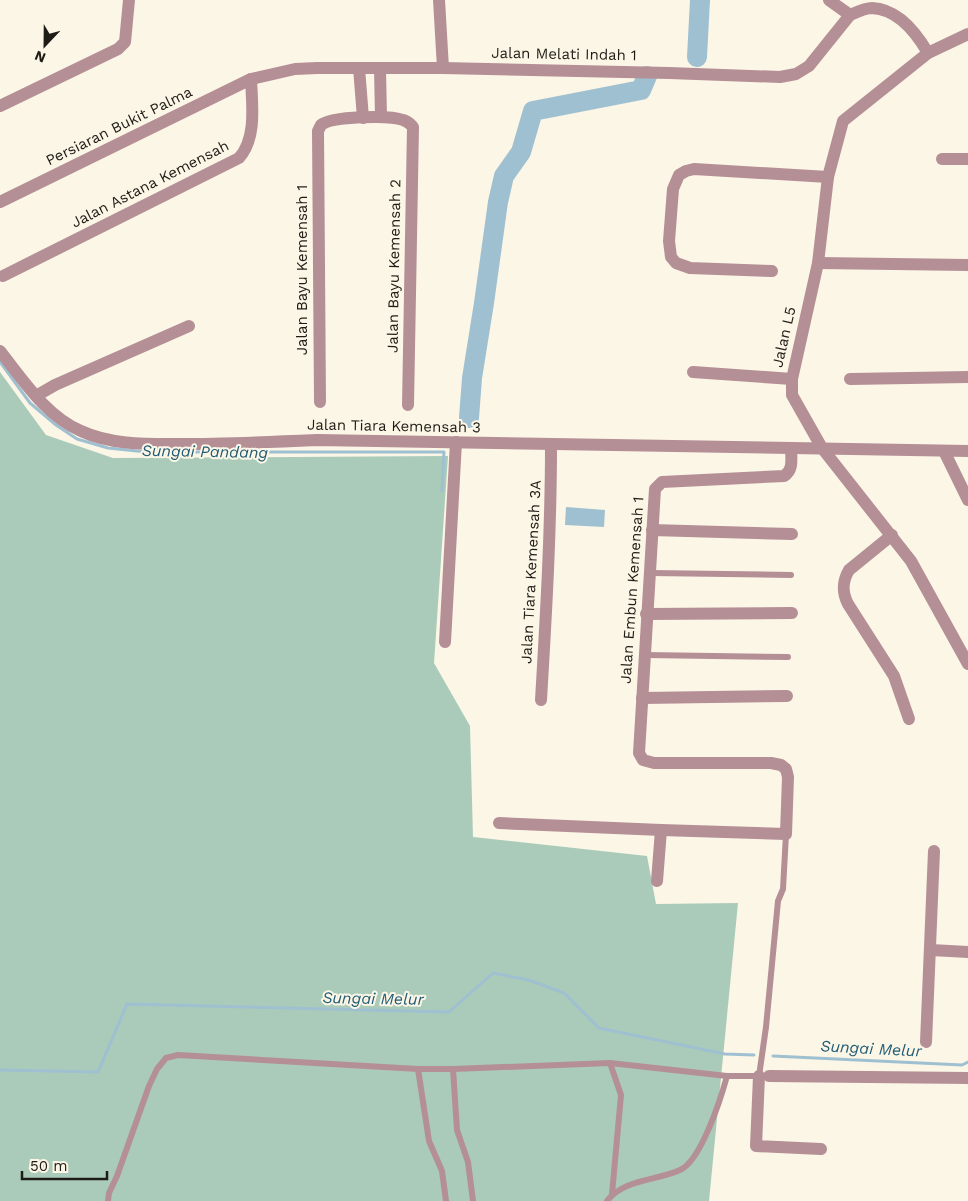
<svg xmlns="http://www.w3.org/2000/svg" width="968" height="1201" viewBox="0 0 968 1201" font-family="'Work Sans',sans-serif">
  <style>
    .forest { fill: #aacbb9 }
    .water { fill: #9fc0d1 }
    .lines { fill: none; stroke-linecap: round; stroke-linejoin: round }
    .stream { stroke: #9fc0d1; stroke-width: 3 }
    .river { stroke: #9fc0d1; stroke-width: 20 }
    .service { stroke: #b58f96; stroke-width: 6 }
    .minor { stroke: #b58f96; stroke-width: 12 }
    .labels { text-anchor: middle; stroke-width: 4; stroke-linejoin: round; paint-order: stroke }
    .street-label { font-size: 15px; fill: #1e1c16; stroke: #fcf6e6 }
    .water-label { font-size: 16px; font-style: italic; fill: #215c76; stroke: #fcf6e6 }
  </style>
  <rect width="100%" height="100%" fill="#fcf6e6"/>
  <polygon class="forest" points="0,372 46,435 113,458 448,456 434,663 470,726 473,837 647,856 656,904 738,903 709,1201 0,1201"/>
  <polygon class="water" points="566,507 605,510 604,527 565,525"/>
  <g class="lines">
    <g class="stream">
      <polyline points="0,362 30,403 56,425 77,439 108,448 146,452 444,452 442,491"/>
      <polyline points="773,1056 962,1065 968,1062"/>
      <polyline points="0,1070 98,1072 127,1004 449,1012 493,973 529,980 564,993 599,1028 725,1054 754,1055"/>
    </g>
    <g class="river">
      <polyline points="697,57 700,0"/>
      <polyline points="469,418 472,378 484,303 498,202 504,176 521,152 533,111 641,90 647,76"/>
    </g>
    <g class="service">
      <polyline points="650,573 791,575"/>
      <polyline points="645,655 788,657"/>
      <polyline points="610,1063 621,1095 612,1194"/>
      <polyline points="418,1069 429,1141 442,1171 446,1201"/>
      <polyline points="453,1069 457,1130 468,1162 473,1201"/>
      <polyline points="759,1076 766,1027 778,901 783,889 786,834"/>
      <polyline points="108,1201 109,1193 117,1176 149,1086 157,1069 166,1058 178,1055 418,1069 453,1069 610,1063 727,1076 761,1076"/>
      <path d="M607,1201C623,1179 656,1181 680,1170C701,1161 721,1098 727,1076"/>
    </g>
    <g class="minor">
      <polyline points="439,0 443,68"/>
      <polyline points="829,0 850,15"/>
      <path d="M850,15C857,12 865,8 872,8C898,9 917,34 928,53"/>
      <polyline points="968,34 928,53 843,121 828,177 818,263 792,379 792,395 822,448 911,561 968,664"/>
      <polyline points="359,68 363,118"/>
      <polyline points="380,69 381,117"/>
      <polyline points="0,106 118,49 125,42 129,0"/>
      <polyline points="942,159 968,159"/>
      <polyline points="0,202 251,79 295,69 317,68 443,68 669,73 780,77 796,74 809,66 850,15"/>
      <polyline points="818,263 968,265"/>
      <polyline points="772,271 690,268 676,263 671,257 669,241 673,189 679,175 686,171 694,169 828,177"/>
      <path d="M3,276L239,158C257,138 252,104 251,79"/>
      <path d="M0,351C23,380 46,416 81,431C111,445 147,444 179,444C225,444 271,442 317,440L968,451"/>
      <polyline points="693,372 792,379"/>
      <polyline points="850,379 968,377"/>
      <polyline points="36,396 55,385 189,326"/>
      <path d="M320,402L318,131L321,125C332,116 390,115 403,120C408,121 410,124 413,127L408,405"/>
      <polyline points="944,451 968,500"/>
      <polyline points="652,530 792,534"/>
      <path d="M892,535L849,570C842,582 842,592 848,604L894,676L909,719"/>
      <polyline points="646,614 792,613"/>
      <polyline points="445,642 456,442"/>
      <polyline points="642,698 787,696"/>
      <path d="M541,700C546,615 551,531 551,445"/>
      <path d="M499,823L661,830L786,834L788,777L786,769L781,765L771,763H654L643,760L639,753L655,489L662,482L784,476C794,470 791,458 791,448"/>
      <polyline points="657,881 661,830"/>
      <polyline points="931,950 968,952"/>
      <polyline points="926,1042 934,851"/>
      <polyline points="759,1076 756,1146 821,1149"/>
      <polyline points="769,1076 968,1078"/>
    </g>
  </g>
  <g class="labels">
    <g class="street-label">
      <text transform="translate(564 54) rotate(1)" y="5">Jalan Melati Indah 1</text>
      <text transform="translate(119 126) rotate(-26)" y="5">Persiaran Bukit Palma</text>
      <text transform="translate(150 184) rotate(-27)" y="5">Jalan Astana Kemensah</text>
      <text transform="translate(394 266) rotate(-89)" y="5">Jalan Bayu Kemensah 2</text>
      <text transform="translate(302 270) rotate(-90)" y="5">Jalan Bayu Kemensah 1</text>
      <text transform="translate(784 337) rotate(-77)" y="5">Jalan L5</text>
      <text transform="translate(394 426) rotate(1)" y="5">Jalan Tiara Kemensah 3</text>
      <text transform="translate(531 572) rotate(-87)" y="5">Jalan Tiara Kemensah 3A</text>
      <text transform="translate(632 590) rotate(-86)" y="5">Jalan Embun Kemensah 1</text>
    </g>
    <g class="water-label">
      <text transform="translate(205 451) rotate(1)" y="6">Sungai Pandang</text>
      <text transform="translate(373 998) rotate(1)" y="6">Sungai Melur</text>
      <text transform="translate(871 1048) rotate(3)" y="6">Sungai Melur</text>
    </g>
  </g>
  <g transform="translate(45 45) rotate(202)" stroke="#fcf6e6" stroke-width="4" paint-order="stroke">
  <path d="M0-4L9 19L0 12L-9 19Z" fill="#1e1c16"/>
  <text y="-8" font-size="14" font-weight="bold" text-anchor="middle" fill="#1e1c16">N</text>
  </g>
  <path d="M22 1171v8h85v-8" fill="none" stroke="#1e1c16" stroke-width="2.5"/>
  <text x="30" y="1171" font-size="15" fill="#1e1c16" stroke="#fcf6e6" stroke-width="4" paint-order="stroke">50 m</text>
</svg>
